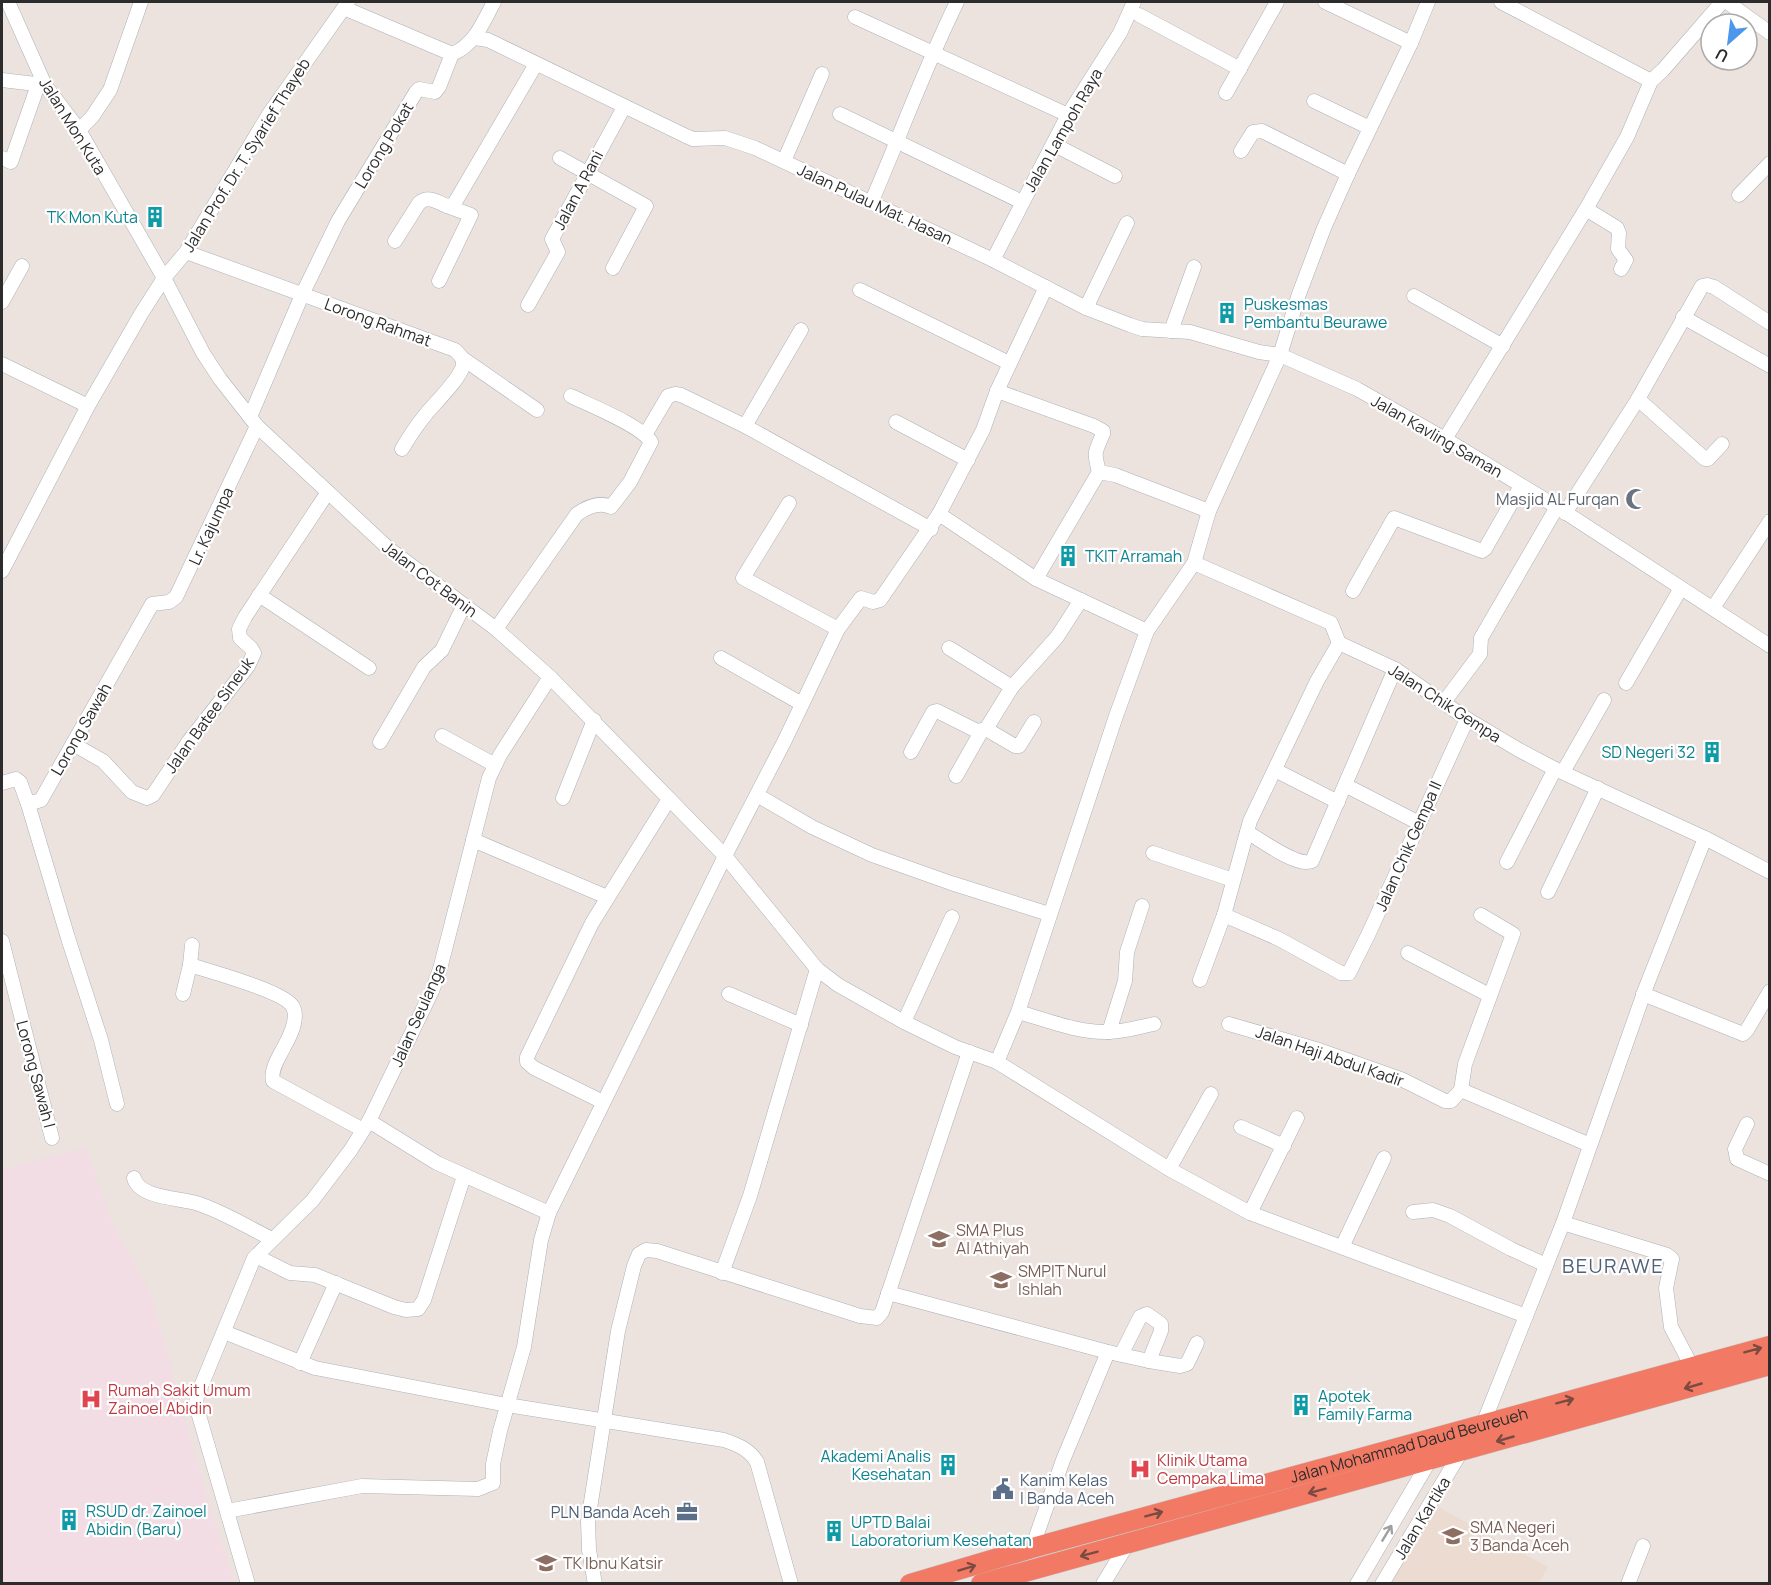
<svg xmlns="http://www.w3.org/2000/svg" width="1771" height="1585" viewBox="0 0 1771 1585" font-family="Manrope,sans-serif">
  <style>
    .education { fill: #ecdbd0 }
    .medical { fill: #f2dde4 }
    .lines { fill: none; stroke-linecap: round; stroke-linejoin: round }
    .minor-casing { stroke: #acb1b7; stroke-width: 15 }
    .highway-casing { stroke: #c4c4c4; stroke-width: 21 }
    .minor { stroke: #fff; stroke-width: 14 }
    .highway { stroke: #f27a64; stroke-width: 20 }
    .oneway { stroke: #7b4b42 }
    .oneway2 { stroke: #a0a0a0 }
    .labels { text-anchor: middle; stroke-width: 4.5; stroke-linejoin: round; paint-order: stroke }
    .street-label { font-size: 16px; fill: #2c2c2c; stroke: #fff }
    .culture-label { font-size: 16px; fill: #0d838f; stroke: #fff; text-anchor: start }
    .worship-label { font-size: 16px; fill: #5b616d; stroke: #fff; text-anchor: end }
    .education-label { font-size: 16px; fill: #785e54; stroke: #fff; text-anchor: start }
    .health-label { font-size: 16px; fill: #be3a42; stroke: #fff; text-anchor: start }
    .service-label { font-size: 16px; fill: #4e5e75; stroke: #fff; text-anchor: start }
    .quarter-label { font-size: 20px; letter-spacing: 1.5px; fill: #4f6279; stroke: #fff }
  </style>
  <rect width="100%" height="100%" fill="#ece3df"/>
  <polygon class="education" points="1433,1504 1548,1567 1539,1583 1388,1584"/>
  <polygon class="medical" points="86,1147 112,1222 151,1294 209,1504 235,1583 2,1583 2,1169"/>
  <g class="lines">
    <defs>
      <g id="minor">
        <polyline points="8,2 45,85 79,130 164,278 203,353 220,379 257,426 388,548 496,629 550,677 725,856 817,969 838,985 904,1022 955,1047 997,1062 1169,1169 1250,1213 1526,1316"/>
        <polyline points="1325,2 1411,43"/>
        <polyline points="1501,2 1651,81"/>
        <polyline points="1727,2 1770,33"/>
        <path d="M344,8L452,54C475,45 483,22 494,2"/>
        <polyline points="1139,15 1240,69"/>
        <polyline points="855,17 1068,115"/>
        <polyline points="475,38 488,40 686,136 693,139 725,138 755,148 993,260 1086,308 1130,325 1142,329 1190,332 1259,352 1280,355 1357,389 1445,439 1557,507 1770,646"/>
        <polyline points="2,80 44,85"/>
        <polyline points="1226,93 1277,2"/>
        <polyline points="1314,101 1370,128"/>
        <polyline points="840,114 1022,202"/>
        <polyline points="79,130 92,117 110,90 141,2"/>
        <polyline points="1053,144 1115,176"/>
        <polyline points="1241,151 1253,132 1262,131 1348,174"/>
        <polyline points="2,158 11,162 38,85"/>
        <polyline points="560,158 646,206 613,268"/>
        <polyline points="784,161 822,74"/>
        <polyline points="1739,195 1770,163"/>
        <path d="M871,203C900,136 925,67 957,2"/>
        <polyline points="1586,209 1617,228 1619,233 1618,249 1626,260 1621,269"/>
        <path d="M395,241L419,203C429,195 437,202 447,206L454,204L536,64"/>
        <path d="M186,252L455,350C460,355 464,359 463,366C459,380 435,403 426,414C417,425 409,437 402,449"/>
        <polyline points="993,260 1068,115 1120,33 1134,2"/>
        <polyline points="439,281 471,215 447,206"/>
        <polyline points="860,290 1009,363"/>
        <polyline points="1414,296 1503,346"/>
        <polyline points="2,302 22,266"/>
        <polyline points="528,305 558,252 552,239 624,107"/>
        <polyline points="1086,308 1127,223"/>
        <polyline points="1683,317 1770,366"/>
        <polyline points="801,330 745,426 931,529"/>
        <polyline points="1171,331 1194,267"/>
        <polyline points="462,358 537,410"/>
        <polyline points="2,364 88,406"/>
        <path d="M997,391L1094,426L1103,431V434C1094,454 1094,452 1099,472"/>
        <polyline points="1638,399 1705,459 1708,459 1722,444"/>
        <polyline points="250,417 302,295 338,221 416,92 419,89 435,92 439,87 452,54"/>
        <polyline points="896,422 968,460"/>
        <polyline points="645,435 668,396 675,394 681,395 745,426"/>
        <polyline points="1445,439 1586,209 1627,137 1651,81 1663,70 1722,2"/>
        <polyline points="789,503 743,578 838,629"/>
        <polyline points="1565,513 1638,399 1702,286 1707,285 1714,287 1770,323"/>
        <polyline points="939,514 1036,579 1147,631"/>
        <polyline points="1194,563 1331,623 1339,643 1395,669 1467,719 1519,750 1555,769 1705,838 1770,872"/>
        <polyline points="2,571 88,406 141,314 164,278 186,252 269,114 348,2"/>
        <polyline points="1036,579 1099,472 1115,475 1209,511"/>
        <polyline points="1353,591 1394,518 1482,551 1485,549 1521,486"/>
        <polyline points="259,595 369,668"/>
        <polyline points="1713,608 1770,521"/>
        <path d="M496,629L577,514C587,507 599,501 611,507L630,482L651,442C642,426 589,405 571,396"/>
        <polyline points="949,648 1012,687"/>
        <polyline points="721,658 802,704"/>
        <polyline points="1626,683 1681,588"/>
        <polyline points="1444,702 1480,654 1481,638 1557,507"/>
        <polyline points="986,729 1015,746 1019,746 1034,722"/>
        <polyline points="442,736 495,765"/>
        <polyline points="380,742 424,667 442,650 464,605"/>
        <polyline points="73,744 103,761 132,792 147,798 153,795 189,741 248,666 254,653 251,648 240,638 239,629 245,617 328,492"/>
        <polyline points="911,752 933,712 937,711 977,731 986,729 1012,687 1057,637 1081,600"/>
        <polyline points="1275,770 1338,802"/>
        <polyline points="1563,772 1604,700"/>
        <polyline points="956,776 981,732"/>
        <polyline points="2,783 16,779 20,782 28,804 41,800 152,604 169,602 176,597 257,426"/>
        <polyline points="1345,785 1419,823"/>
        <polyline points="757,795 812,827 872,855 951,883 1049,914"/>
        <polyline points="563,798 594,720"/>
        <polyline points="28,804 68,938 101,1040 117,1104"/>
        <path d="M1247,832C1261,840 1298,868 1312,861L1395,669"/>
        <polyline points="473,840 607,897"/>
        <polyline points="1153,853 1233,880"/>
        <polyline points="1507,862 1555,769"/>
        <polyline points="1548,892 1598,788"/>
        <polyline points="1224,915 1279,939 1341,973 1349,973 1368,935 1467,719"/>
        <polyline points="2,941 52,1138"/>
        <polyline points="1408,953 1489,995"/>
        <path d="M190,965C209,971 286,992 293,1007C299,1019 290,1036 284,1047C279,1057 270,1070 273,1081L363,1130"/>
        <polyline points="1200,980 1224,915 1250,821 1317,681 1339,643"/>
        <polyline points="183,994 190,965 192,945"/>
        <polyline points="729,994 801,1025"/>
        <polyline points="1643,994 1743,1034 1747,1030 1770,991"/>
        <path d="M1018,1012C1047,1020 1078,1033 1108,1032C1124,1032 1139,1027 1154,1024"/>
        <polyline points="904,1022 952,917"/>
        <polyline points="1229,1024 1319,1050 1401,1079 1445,1101 1451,1101 1461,1090 1590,1145"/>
        <polyline points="1109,1032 1125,981 1127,952 1142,906"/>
        <polyline points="997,1062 1018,1012 1116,716 1147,631 1194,563 1209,511 1280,355 1299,294 1324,228 1348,174 1411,43 1428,2"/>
        <polyline points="1461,1090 1465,1064 1513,934 1481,915"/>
        <polyline points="603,1102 534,1068 527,1062 527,1057 592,923 669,799"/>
        <polyline points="369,1121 437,1163 549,1213"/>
        <polyline points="1747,1124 1735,1149 1737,1159 1770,1174"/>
        <polyline points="1241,1127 1284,1146"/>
        <polyline points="1169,1169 1211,1094"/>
        <path d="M134,1178C139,1198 179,1198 196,1203C222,1211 247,1227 272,1239"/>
        <polyline points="1413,1212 1433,1210 1450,1216 1511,1249 1546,1265"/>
        <polyline points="1250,1213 1297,1118"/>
        <polyline points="1563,1223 1667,1255 1672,1259 1666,1288 1671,1327 1692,1367"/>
        <polyline points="1342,1247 1384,1158"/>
        <polyline points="256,1256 290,1273 315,1275 394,1307 406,1310 418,1309 424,1300 464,1176"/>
        <polyline points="722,1273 750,1196 817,969"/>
        <polyline points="888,1293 1108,1352 1149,1361 1161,1331 1161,1324 1147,1314 1140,1317 1121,1355"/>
        <path d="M224,1332L315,1368L507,1405L724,1440C738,1445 749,1449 757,1462L791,1584"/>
        <polyline points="1149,1361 1180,1366 1187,1364 1197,1343"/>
        <polyline points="300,1363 336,1283"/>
        <polyline points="1483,1424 1563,1223 1646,987 1705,838"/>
        <polyline points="227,1511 362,1486 478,1489 493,1483 493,1464 500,1431 524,1347 541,1240 549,1213 725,856 785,740 838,629 861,598 873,602 880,600 939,514 983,430 997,391 1046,287"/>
        <polyline points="1032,1548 1063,1460 1108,1352"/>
        <polyline points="248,1584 196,1405 197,1396 254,1258 312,1201 350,1151 369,1121 432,991 440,969 489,778 500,755 550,677"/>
        <polyline points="595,1584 589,1550 588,1521 618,1331 634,1266 639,1254 646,1250 657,1251 860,1316 877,1318 882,1312 969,1052"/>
        <polyline points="1103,1584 1128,1543"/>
        <polyline points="1357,1584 1430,1460"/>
        <polyline points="1382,1584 1461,1452"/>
        <polyline points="1628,1584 1643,1546"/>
      </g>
      <g id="highway">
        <path id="s1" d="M910,1584L1032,1548L1770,1346"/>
        <polyline points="981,1584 1770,1365"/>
      </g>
    </defs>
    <use href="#minor" class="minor-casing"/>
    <use href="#highway" class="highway-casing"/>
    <use href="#minor" class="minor"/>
    <use href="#highway" class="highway"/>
  </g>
  <defs><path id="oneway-shaft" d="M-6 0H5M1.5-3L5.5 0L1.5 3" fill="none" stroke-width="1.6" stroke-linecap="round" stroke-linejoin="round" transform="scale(1.5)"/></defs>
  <g class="oneway">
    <use href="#oneway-shaft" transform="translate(1753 1350) rotate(-15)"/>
    <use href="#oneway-shaft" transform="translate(1693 1386) rotate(164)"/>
    <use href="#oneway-shaft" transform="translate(1565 1401) rotate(-15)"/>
    <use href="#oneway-shaft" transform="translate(1505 1439) rotate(164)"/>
    <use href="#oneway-shaft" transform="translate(1317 1491) rotate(165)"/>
    <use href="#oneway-shaft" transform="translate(1154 1514) rotate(-15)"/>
    <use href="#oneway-shaft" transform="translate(1089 1554) rotate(165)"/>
    <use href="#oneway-shaft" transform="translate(967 1568) rotate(-17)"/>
  </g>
  <use class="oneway2" href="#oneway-shaft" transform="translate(1387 1533) rotate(-59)"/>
  <defs>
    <symbol id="building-bare" viewBox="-9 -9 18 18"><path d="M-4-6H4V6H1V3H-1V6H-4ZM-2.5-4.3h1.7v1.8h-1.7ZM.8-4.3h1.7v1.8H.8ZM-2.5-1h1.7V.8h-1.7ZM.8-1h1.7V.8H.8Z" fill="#0f9aa8" stroke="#fff" stroke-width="2.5" paint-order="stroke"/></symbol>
    <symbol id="mosque-bare" viewBox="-9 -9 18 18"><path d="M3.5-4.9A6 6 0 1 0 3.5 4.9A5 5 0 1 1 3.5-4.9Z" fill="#6b7280" stroke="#fff" stroke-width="2.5" paint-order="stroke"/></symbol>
    <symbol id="school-bare" viewBox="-9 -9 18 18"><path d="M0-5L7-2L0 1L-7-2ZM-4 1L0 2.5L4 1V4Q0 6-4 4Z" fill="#8d6e63" stroke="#fff" stroke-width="2.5" paint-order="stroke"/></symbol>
    <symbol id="hospital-bare" viewBox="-9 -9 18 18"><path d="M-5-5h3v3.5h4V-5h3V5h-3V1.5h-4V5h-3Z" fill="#e0444e" stroke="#fff" stroke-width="2.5" paint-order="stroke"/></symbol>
    <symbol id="civic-bare" viewBox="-9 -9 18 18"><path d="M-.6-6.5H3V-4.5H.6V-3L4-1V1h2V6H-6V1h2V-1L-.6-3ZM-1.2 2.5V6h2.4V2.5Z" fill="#5c6f8a" stroke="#fff" stroke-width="2.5" paint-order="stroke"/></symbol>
    <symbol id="office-bare" viewBox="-9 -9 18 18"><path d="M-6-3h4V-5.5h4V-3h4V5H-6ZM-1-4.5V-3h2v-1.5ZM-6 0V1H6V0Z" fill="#5c6f8a" stroke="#fff" stroke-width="2.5" paint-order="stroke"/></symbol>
  </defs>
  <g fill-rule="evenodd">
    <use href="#building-bare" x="140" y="202" width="30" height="30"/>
    <use href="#building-bare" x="1212" y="298" width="30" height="30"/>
    <use href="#mosque-bare" x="1621" y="484" width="30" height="30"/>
    <use href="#building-bare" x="1053" y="541" width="30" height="30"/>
    <use href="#building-bare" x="1697" y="737" width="30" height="30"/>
    <use href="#school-bare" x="924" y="1224" width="30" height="30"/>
    <use href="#school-bare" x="986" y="1265" width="30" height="30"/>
    <use href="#hospital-bare" x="76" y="1384" width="30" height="30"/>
    <use href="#building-bare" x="1286" y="1390" width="30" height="30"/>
    <use href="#building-bare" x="933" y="1450" width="30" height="30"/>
    <use href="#hospital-bare" x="1125" y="1454" width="30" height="30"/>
    <use href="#civic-bare" x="988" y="1474" width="30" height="30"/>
    <use href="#office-bare" x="672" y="1497" width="30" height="30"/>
    <use href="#building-bare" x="54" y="1505" width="30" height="30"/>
    <use href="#building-bare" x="819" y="1516" width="30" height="30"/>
    <use href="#school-bare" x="1438" y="1521" width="30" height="30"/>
    <use href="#school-bare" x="531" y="1548" width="30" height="30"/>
  </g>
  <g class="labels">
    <g class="street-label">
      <text transform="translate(73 126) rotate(58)" y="6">Jalan Mon Kuta</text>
      <text transform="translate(1063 130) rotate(-60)" y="6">Jalan Lampoh Raya</text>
      <text transform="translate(384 145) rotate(-59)" y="6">Lorong Pokat</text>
      <text transform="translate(246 155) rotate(-58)" y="6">Jalan Prof. Dr. T. Syarief Thayeb</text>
      <text transform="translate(578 190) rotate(-62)" y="6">Jalan A Rani</text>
      <text transform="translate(875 204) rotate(25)" y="6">Jalan Pulau Mat. Hasan</text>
      <text transform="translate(378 322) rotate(20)" y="6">Lorong Rahmat</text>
      <text transform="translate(1437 436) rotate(30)" y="6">Jalan Kavling Saman</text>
      <text transform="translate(211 526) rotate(-65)" y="6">Lr. Kajumpa</text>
      <text transform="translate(430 579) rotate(37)" y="6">Jalan Cot Banin</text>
      <text transform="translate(1445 703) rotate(33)" y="6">Jalan Chik Gempa</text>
      <text transform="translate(209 715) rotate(-54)" y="6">Jalan Batee Sineuk</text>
      <text transform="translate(81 729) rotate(-60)" y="6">Lorong Sawah</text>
      <text transform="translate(1408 846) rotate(-66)" y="6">Jalan Chik Gempa II</text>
      <text transform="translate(418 1015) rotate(-66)" y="6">Jalan Seulanga</text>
      <text transform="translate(1330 1056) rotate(19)" y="6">Jalan Haji Abdul Kadir</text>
      <text transform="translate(36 1074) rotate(75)" y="6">Lorong Sawah I</text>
      <text dy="6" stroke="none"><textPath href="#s1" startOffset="518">Jalan Mohammad Daud Beureueh</textPath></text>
      <text transform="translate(1422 1518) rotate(-59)" y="6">Jalan Kartika</text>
    </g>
    <g class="culture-label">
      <text x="138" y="223" text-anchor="end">TK Mon Kuta</text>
      <text x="1244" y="310">Puskesmas<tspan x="1244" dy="18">Pembantu Beurawe</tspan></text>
      <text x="1085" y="562">TKIT Arramah</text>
      <text x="1695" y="758" text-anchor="end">SD Negeri 32</text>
      <text x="1318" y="1402">Apotek<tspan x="1318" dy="18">Family Farma</tspan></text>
      <text x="931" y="1462" text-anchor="end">Akademi Analis<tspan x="931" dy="18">Kesehatan</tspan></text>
      <text x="86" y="1517">RSUD dr. Zainoel<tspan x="86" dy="18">Abidin (Baru)</tspan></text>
      <text x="851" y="1528">UPTD Balai<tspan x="851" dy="18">Laboratorium Kesehatan</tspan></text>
    </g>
    <g class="worship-label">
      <text x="1619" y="505">Masjid AL Furqan</text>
    </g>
    <g class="education-label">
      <text x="956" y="1236">SMA Plus<tspan x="956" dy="18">Al Athiyah</tspan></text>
      <text x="1018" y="1277">SMPIT Nurul<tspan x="1018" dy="18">Ishlah</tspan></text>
      <text x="1470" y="1533">SMA Negeri<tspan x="1470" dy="18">3 Banda Aceh</tspan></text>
      <text x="563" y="1569">TK Ibnu Katsir</text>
    </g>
    <g class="health-label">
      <text x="108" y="1396">Rumah Sakit Umum<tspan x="108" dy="18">Zainoel Abidin</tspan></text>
      <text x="1157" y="1466">Klinik Utama<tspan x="1157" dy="18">Cempaka Lima</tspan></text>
    </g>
    <g class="service-label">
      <text x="1020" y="1486">Kanim Kelas<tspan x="1020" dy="18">I Banda Aceh</tspan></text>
      <text x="670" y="1518" text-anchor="end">PLN Banda Aceh</text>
    </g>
    <g class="quarter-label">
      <text x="1613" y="1273">BEURAWE</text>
    </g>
  </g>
  <rect width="1771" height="1585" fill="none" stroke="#2c2c2c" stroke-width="6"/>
  <g transform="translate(1729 42) rotate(208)"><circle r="28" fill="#ffffff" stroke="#ababab" stroke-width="1.5"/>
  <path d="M0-4.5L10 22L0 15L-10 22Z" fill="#4c97ec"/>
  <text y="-9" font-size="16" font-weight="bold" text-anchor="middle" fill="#2c2c2c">U</text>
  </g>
</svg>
